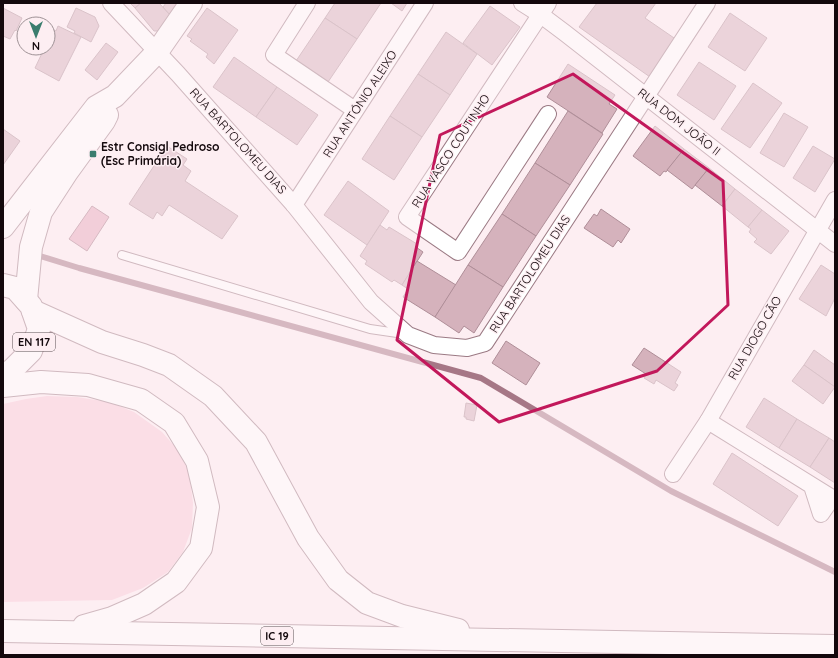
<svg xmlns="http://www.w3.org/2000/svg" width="838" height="658" viewBox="0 0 838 658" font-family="Quicksand,sans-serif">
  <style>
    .green { fill: #f9c9d8 }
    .water { fill: #e5a6bb; stroke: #a67786 }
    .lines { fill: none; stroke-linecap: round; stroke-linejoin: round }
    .stream { stroke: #a67786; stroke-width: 6 }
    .building { fill: #d5b2bc; stroke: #af8e98 }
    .service-casing { stroke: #9b7a84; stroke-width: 10 }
    .minor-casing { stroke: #9b7a84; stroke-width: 18 }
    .secondary-casing { stroke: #9b7a84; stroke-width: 24 }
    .primary-casing { stroke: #9b7a84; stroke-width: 24 }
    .trunk-casing { stroke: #9b7a84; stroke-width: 24 }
    .service { stroke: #fff; stroke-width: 8 }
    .minor { stroke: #fff; stroke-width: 16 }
    .secondary { stroke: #fff; stroke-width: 22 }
    .primary { stroke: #fff; stroke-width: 22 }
    .trunk { stroke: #fff; stroke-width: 22 }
    .marked { fill: none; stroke: #c2185b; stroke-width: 3; stroke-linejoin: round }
    .poi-dot { fill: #3a7d6e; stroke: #fdeef2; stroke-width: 1.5 }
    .labels { text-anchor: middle; stroke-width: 3; stroke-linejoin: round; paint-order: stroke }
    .shield { fill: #fdeef2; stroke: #594d51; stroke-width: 1 }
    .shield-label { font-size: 11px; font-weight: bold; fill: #13080c }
    .street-label { font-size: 12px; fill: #13080c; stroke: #fdeef2 }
    .poi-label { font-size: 12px; font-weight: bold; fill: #13080c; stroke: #fdeef2; text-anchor: start }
  </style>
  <rect width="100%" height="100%" fill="#fdeef2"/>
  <polygon class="green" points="47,396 77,397 109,402 134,412 162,432 177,449 189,472 193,503 192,528 183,552 168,572 143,588 112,600 3,602 3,404 26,399"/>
  <polygon class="water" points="92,206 109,217 87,251 69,239"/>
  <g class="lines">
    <polyline class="stream" points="40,256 79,268 481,378 671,491 835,572"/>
  </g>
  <g class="building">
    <polygon points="130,3 141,3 135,8"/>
    <polygon points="141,3 159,3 171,16 159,31 154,31 135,8"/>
    <polygon points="166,3 181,3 171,16 163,7"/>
    <polygon points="335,3 381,3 357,39 325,18"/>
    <polygon points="391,3 407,3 402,11"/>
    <polygon points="597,3 656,3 645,18 677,40 650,77 579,27"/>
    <polygon points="490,6 520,27 492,65 463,43"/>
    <polygon points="3,8 22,18 16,31 15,30 10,39 3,36"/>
    <polygon points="76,8 95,17 99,26 91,42 74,33 75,31 67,27"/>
    <polygon points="207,8 238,30 214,64 206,57 208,54 190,41 192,39 187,36"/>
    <polygon points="730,13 767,38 745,71 708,47"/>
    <polygon points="325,18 357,39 328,82 296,61"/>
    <polygon points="58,26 81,37 59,81 35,68 43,51 41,50 42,48 48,48 48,36 52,29 56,31"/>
    <polygon points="446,32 477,54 450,95 418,74"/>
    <polygon points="106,43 118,52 97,80 85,70"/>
    <polygon points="234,57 277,87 256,117 213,87"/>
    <polygon points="699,62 736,86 714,120 677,95"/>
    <polygon points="568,64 615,95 609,104 617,109 602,133 547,97"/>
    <polygon points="418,74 450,95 422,137 390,116"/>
    <polygon points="753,83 782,103 750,148 721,129"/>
    <polygon points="277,87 318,115 297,145 256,117"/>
    <polygon points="568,111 603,134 570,185 535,163"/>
    <polygon points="784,113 808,127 784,167 760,153"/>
    <polygon points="390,116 422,137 394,180 362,159"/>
    <polygon points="655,126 684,149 666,172 664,171 660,176 633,156"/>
    <polygon points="3,129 20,141 3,165"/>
    <polygon points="167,146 187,159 183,165 191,171 185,181 238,216 222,239 169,205 162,216 157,212 153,219 129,204"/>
    <polygon points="813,146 835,159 815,192 793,178"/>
    <polygon points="684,149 709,168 692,189 667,170"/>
    <polygon points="535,163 570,185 536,236 502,214"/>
    <polygon points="709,168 735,189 722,206 695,185"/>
    <polygon points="348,181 389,211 367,245 324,215"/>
    <polygon points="735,189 762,210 748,227 722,206"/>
    <polygon points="601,209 630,229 621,243 618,240 613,247 584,228 594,214 597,216"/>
    <polygon points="762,210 789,231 771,254 754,242 757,239 749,232 751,229 748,227"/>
    <polygon points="502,214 536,236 503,287 468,265"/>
    <polygon points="380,225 387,230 389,227 417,244 416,247 423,252 402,285 394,280 392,282 365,264 367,261 360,256"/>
    <polygon points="417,261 456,285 435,317 403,297 408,289 402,285"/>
    <polygon points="468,265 503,287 474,333 464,326 459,333 435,317"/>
    <polygon points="821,265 835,274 835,298 826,316 799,299"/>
    <polygon points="506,341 540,363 526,385 492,363"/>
    <polygon points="644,348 681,372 675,383 678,385 674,391 656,380 654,384 644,378 646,374 632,365"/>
    <polygon points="814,350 835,365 835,387 804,365"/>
    <polygon points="804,365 835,387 823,404 792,381"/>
    <polygon points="764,398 797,419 779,448 746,427"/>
    <polygon points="466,403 477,405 474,421 466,419 466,417 464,417"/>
    <polygon points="797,419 829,438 810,467 779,448"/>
    <polygon points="829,438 835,442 835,483 810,467"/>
    <polygon points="732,453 798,496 778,526 713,484"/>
  </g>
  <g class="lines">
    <defs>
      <polyline id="service" points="122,255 370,329 404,334"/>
      <g id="minor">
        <polyline points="111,3 178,74 294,205 371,302 408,335 434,345 467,348 485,343 707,3"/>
        <polyline points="307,3 274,55 355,110"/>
        <polyline points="522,3 541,15 565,33 835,244"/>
        <polyline points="548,3 407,217 458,252 548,114"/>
        <polyline points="294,205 425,3"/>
        <polyline points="708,421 832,498 821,514 812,486"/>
        <polyline points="673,474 708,421 835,200"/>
      </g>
      <g id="secondary">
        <polyline points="3,227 96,107 115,96 157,52 191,3"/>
        <polyline points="26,300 31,247 41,212 67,172 104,121 107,115"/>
      </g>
      <polyline id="primary" points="3,285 15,288 31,306 39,329 31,351 12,370 3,375"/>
      <g id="trunk">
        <polyline points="33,311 102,342 143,355 169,365 213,396 256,442 308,538 338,580 367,603 402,616 458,630"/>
        <polyline points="3,386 41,382 88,385 141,400 174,423 197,461 208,507 201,548 176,582 144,604 112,618 84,626"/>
        <polyline points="3,631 835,646"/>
      </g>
    </defs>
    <use href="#service" class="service-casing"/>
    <use href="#minor" class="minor-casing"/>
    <use href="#secondary" class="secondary-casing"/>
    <use href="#primary" class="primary-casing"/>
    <use href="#trunk" class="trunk-casing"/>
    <use href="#service" class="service"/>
    <use href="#minor" class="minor"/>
    <use href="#secondary" class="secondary"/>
    <use href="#primary" class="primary"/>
    <use href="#trunk" class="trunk"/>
  </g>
  <path d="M0 0H838V658H0ZM573,74L723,181L728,305L657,371L499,422L397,340L440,135Z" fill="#fdeef2" fill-opacity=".55" fill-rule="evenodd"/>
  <path class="marked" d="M573,74L723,181L728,305L657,371L499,422L397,340L440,135Z"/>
  <rect class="poi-dot" x="89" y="150" width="8" height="8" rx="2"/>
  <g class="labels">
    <g class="shield">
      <rect x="13" y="333" width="42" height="18" rx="3"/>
      <rect x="261" y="627" width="32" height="18" rx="3"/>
    </g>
    <g class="shield-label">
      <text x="34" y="346">EN 117</text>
      <text x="277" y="640">IC 19</text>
    </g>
    <g class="street-label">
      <text transform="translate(360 104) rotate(-57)" y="4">RUA ANTÓNIO ALEIXO</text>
      <text transform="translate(679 122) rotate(38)" y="4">RUA DOM JOÃO II</text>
      <text transform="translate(238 141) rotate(48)" y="4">RUA BARTOLOMEU DIAS</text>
      <text transform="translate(451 151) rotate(-57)" y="4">RUA VASCO COUTINHO</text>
      <text transform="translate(530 274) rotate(-57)" y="4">RUA BARTOLOMEU DIAS</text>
      <text transform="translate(755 338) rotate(-60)" y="4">RUA DIOGO CÃO</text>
    </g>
    <g class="poi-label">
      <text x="101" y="151">Estr Consigl Pedroso<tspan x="101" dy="14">(Esc Primária)</tspan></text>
    </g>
  </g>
  <rect width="838" height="658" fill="none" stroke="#13080c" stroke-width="8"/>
  <g transform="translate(36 36) rotate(180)"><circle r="19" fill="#fdeef2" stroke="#9f9296"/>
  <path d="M0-3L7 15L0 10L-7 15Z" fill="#3a7d6e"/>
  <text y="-6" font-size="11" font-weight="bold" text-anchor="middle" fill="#13080c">N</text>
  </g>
</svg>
